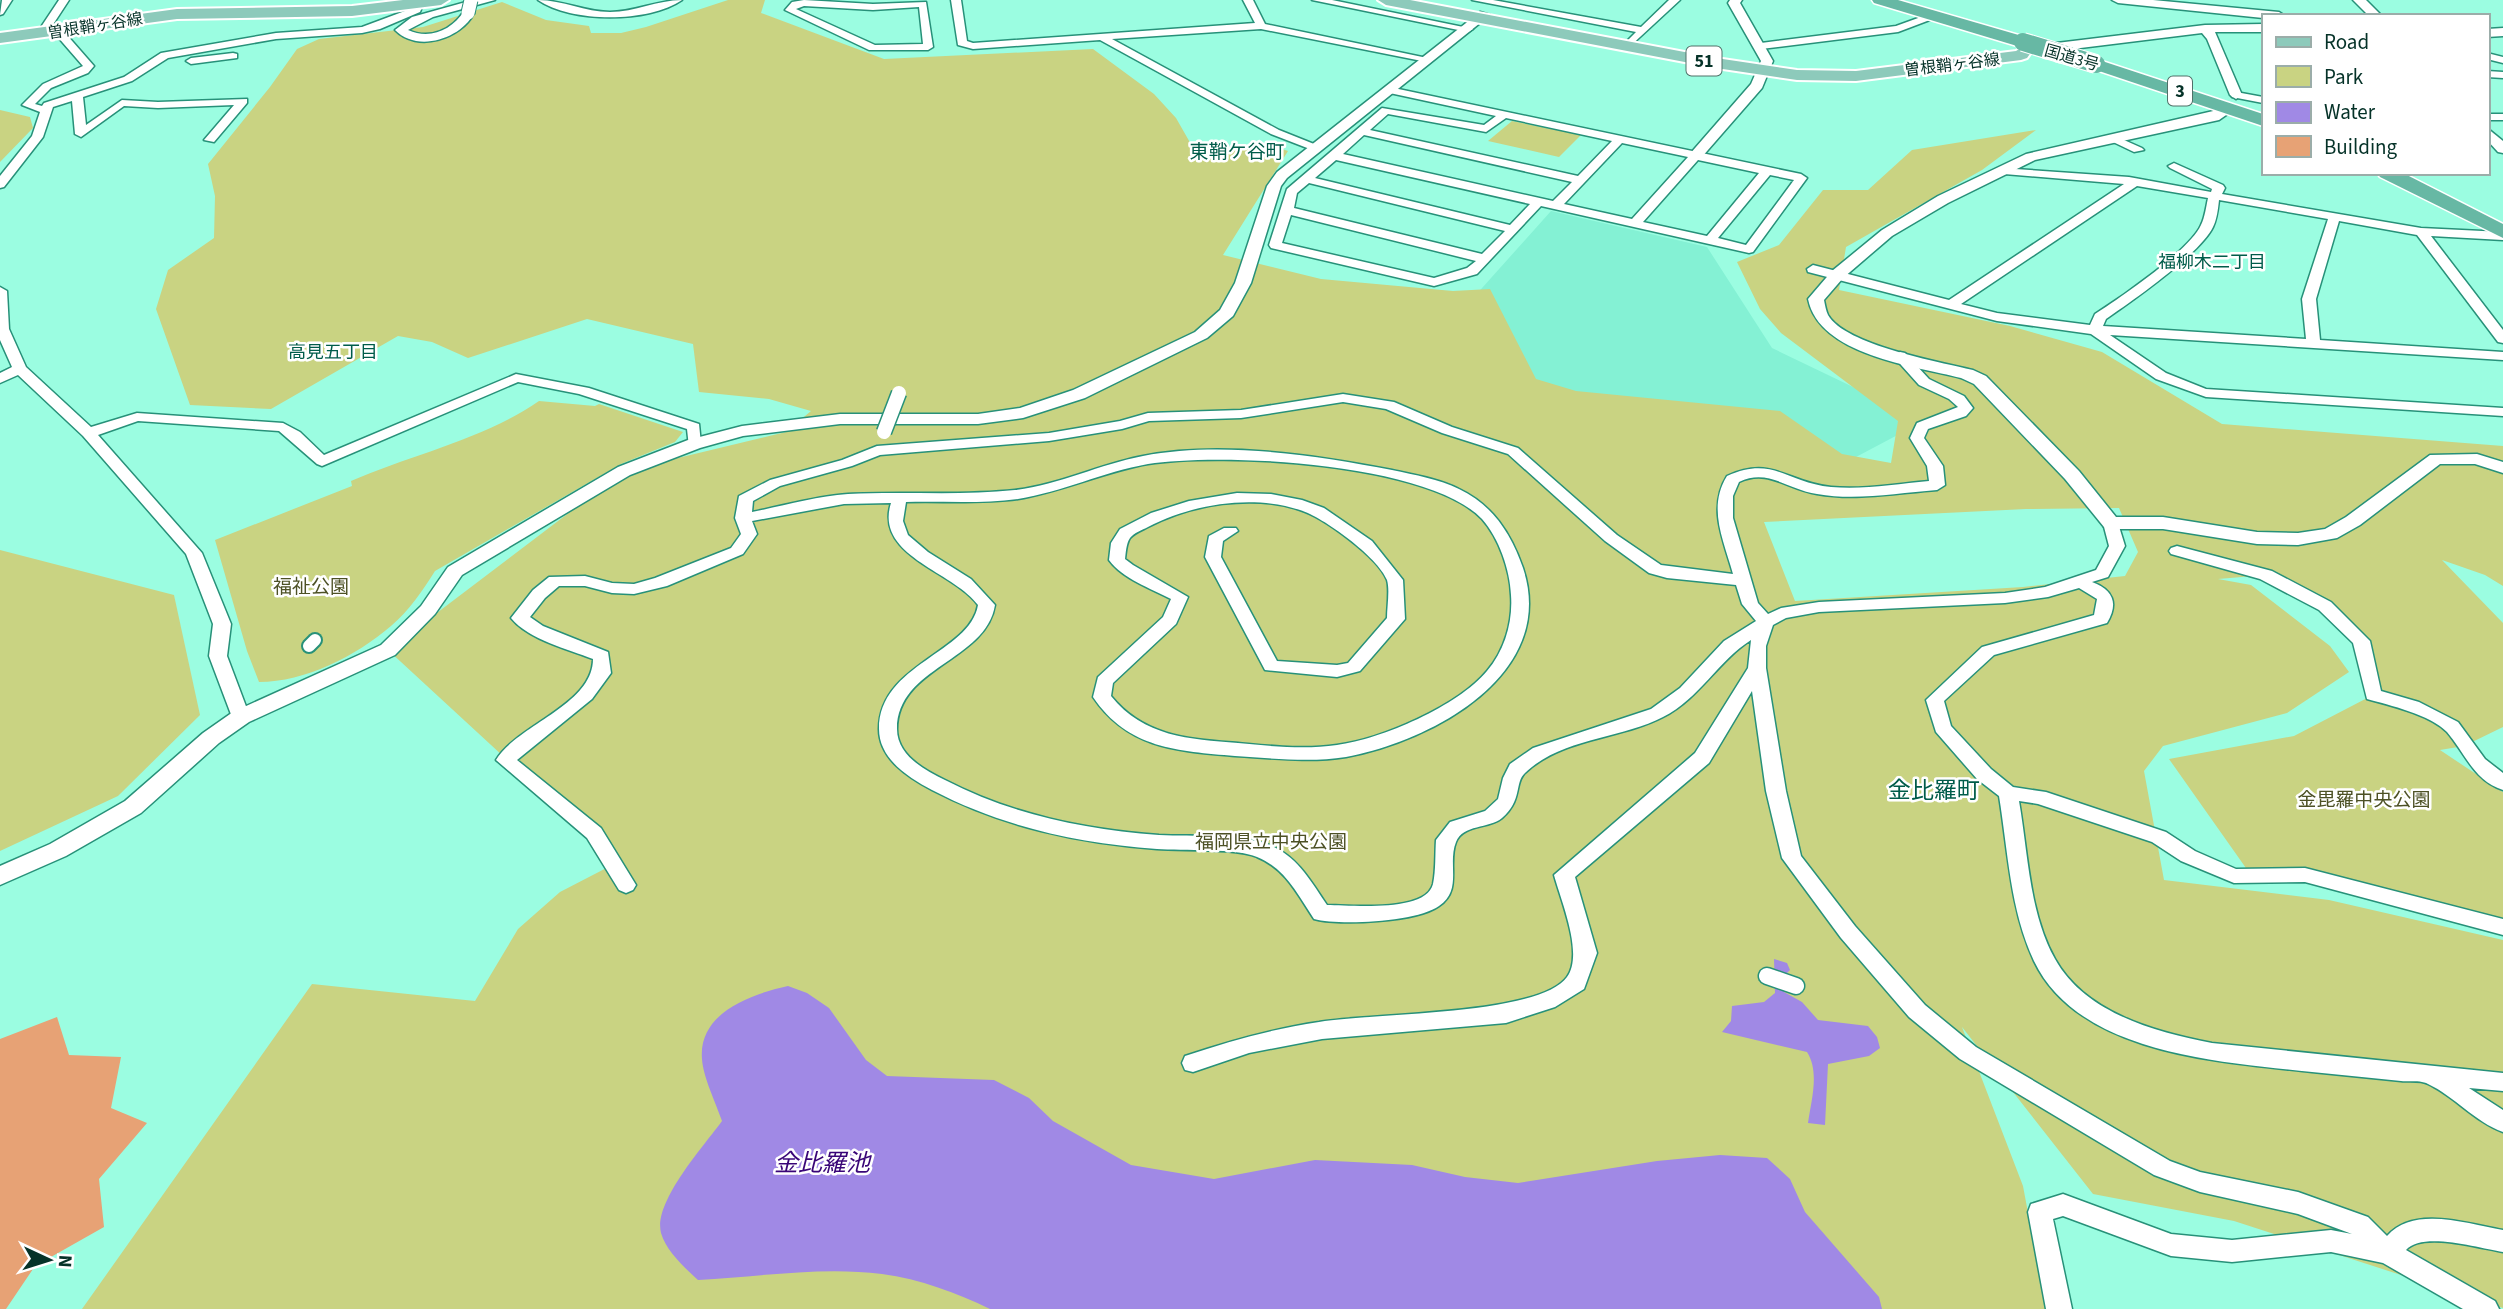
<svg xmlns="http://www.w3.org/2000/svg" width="2503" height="1309" viewBox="0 0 2503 1309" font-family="'Source Sans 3','Noto Sans JP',sans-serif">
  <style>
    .built { fill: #84f1d4 }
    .green { fill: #c9d382; fill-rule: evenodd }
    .water { fill: #a089e5 }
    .building { fill: #e7a275 }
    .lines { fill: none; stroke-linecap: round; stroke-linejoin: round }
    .pedestrian-far1-casing { stroke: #279179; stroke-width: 16 }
    .pedestrian-casing { stroke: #279179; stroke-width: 19 }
    .minor-casing { stroke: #279179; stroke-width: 3 }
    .tertiary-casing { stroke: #279179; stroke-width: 3 }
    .primary-casing { stroke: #fff; stroke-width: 4 }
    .trunk-casing { stroke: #fff; stroke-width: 3 }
    .pedestrian-far1 { stroke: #fff; stroke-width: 12 }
    .pedestrian { stroke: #fff; stroke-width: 16 }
    .minor { fill: #fff; fill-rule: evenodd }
    .tertiary { fill: #fff; fill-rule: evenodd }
    .primary { fill: #8dcabb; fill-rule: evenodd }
    .trunk { fill: #67b8a4; fill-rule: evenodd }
    .minor-bridge-casing { stroke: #279179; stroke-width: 17; stroke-linecap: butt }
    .tertiary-bridge-casing { stroke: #279179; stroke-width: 15; stroke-linecap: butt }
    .trunk-bridge-casing { stroke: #fff; stroke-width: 20; stroke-linecap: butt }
    .minor-bridge { stroke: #fff; stroke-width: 14 }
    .tertiary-bridge { stroke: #fff; stroke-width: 13 }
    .trunk-bridge { stroke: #67b8a4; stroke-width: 18 }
    .labels { text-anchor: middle; stroke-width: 5; stroke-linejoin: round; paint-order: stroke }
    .far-street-label { font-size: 16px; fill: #053228; stroke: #fff }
    .shield { fill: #fff; stroke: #507068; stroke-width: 2 }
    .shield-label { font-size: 18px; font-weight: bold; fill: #053228 }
    .far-neighbourhood-label { font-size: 18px; fill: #005c4a; stroke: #fff }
    .far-quarter-label { font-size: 19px; fill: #005c4a; stroke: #fff }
    .park-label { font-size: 19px; fill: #4d5125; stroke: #fff }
    .quarter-label { font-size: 23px; fill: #005c4a; stroke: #fff }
    .near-water-label { font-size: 24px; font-style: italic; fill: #390577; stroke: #fff }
  </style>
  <rect width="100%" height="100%" fill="#9bfde1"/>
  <polygon class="built" points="1551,211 1707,247 1772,348 1924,421 1839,466 1514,387 1474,297"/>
  <g class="green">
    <path d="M728,0H765L761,13L884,59L1093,49L1154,94L1176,118L1192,146L1279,148L1288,151L1223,255L1321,279L1453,291L1490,289L1536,379L1576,391L1780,411L1842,454L1891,463L1898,421L1781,333L1760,309L1737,262L1779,245L1823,190H1868L1912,150L2036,130L1982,170L1846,247L1839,290L2010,326L2102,352L2222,424L2503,446V586L2485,575L2442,560L2503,623V727L2464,746L2440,750L2503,792V923L2305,875L2253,878L2169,759L2294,736L2373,695L2361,641L2325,606L2266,575L2218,579L2251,585L2330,646L2349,672L2287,713L2163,746L2144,771L2164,880L2329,900L2503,940V1308L2234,1221L2093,1194L1962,1027L2023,1186L2046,1309H82L312,984L475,1001L518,929L560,892L618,862L388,650L624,471L786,432L811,411L769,399L699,392L693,344L587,319L468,358L432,342L398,336L271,409L190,405L156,309L168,270L214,238L215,196L208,164L270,87L297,49L319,39L423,27L502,2L546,20L589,26L591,33H621L646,27ZM2119,508L2138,552L2125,576L2023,587L1795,601L1764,522L2026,509Z"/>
    <polygon points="0,110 30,117 33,128 0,162"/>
    <polygon points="1512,121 1581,135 1559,157 1488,141"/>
    <path d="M539,401L595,406L599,404L683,432L675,442L621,464L435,571C423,590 409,611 391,626C356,656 305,682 259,682L247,651L215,540L352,486L351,481C413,454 484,439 539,401Z"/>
    <polygon points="0,550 174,595 200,715 118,796 0,851"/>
  </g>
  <g class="water">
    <path d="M1774,959L1787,963L1790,970L1786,974L1784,992L1802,1002L1818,1020L1868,1026L1877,1037L1880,1048L1869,1056L1828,1064L1825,1125L1808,1123C1811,1101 1820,1072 1807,1052L1722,1032L1731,1021L1732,1006L1764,1002L1775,993Z"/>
    <path d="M788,986L807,993L829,1008L866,1060L887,1076L994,1080L1029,1098L1053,1121L1131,1165L1214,1179L1315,1160L1412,1165L1465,1177L1518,1183L1657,1161L1720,1155L1767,1158L1790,1179L1805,1212L1879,1297L1882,1309H990C957,1293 920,1279 882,1274C822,1266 758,1277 698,1280C685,1268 666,1251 661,1233C653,1202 704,1146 722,1121C716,1103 703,1077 702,1059C698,1013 751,994 788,986Z"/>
  </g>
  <polygon class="building" points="57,1017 69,1055 121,1057 111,1108 147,1123 99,1179 104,1227 35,1266 6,1309 0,1309 0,1039"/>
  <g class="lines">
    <defs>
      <polyline id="pedestrian-far1" points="309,646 315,640"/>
      <polyline id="pedestrian" points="1767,976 1796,986"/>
      <g id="minor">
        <polygon points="2,0 12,0 3,14 0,15"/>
        <polygon points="59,0 69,0 52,26 59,26 94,66 88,73 51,88 35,104 42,106 44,103 124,77 161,53 276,33 362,27 413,8 415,0 425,0 420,12 380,29 362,33 276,39 168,58 132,81 83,97 86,125 122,100 158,102 247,99 247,103 214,142 204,140 234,105 158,108 124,106 81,137 75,134 72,101 53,107 43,137 4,187 0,188 0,176 32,136 40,112 22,105 43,84 83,66 50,28 44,33 39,30"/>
        <path d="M538,0C563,0 585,12 610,12C635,12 657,0 682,0C649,23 571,23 538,0Z"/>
        <path d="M804,0L873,4L926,2L933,47L928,50H869L785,10L792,2ZM804,6L873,10L919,7L923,44L875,45L796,9Z"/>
        <polygon points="951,0 961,0 967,41 973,43 1255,23 1243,0 1253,0 1265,24 1432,59 1427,62 1261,29 1112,39 1279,130 1319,146 1319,150 1315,151 1271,134 1100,40 973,49 958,45"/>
        <polygon points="1312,0 1332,0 1473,29 1468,32"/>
        <polygon points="1472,0 1493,0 1641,27 1669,0 1680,0 1627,49 1622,46 1636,32"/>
        <polygon points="1932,13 1935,14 1935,18 1898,32 1761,49 1756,46 1761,43 1896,26"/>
        <polygon points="233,53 237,54 237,58 191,64 186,61 191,58"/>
        <polygon points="2487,53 2503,57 2503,63 2487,59"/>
        <polygon points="2487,71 2503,72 2503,78 2487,77"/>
        <path d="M1389,87L1801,174L1807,178L1753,252L1749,253L1541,206L1477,274L1434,286L1271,248L1269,245L1287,189L1382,108L1484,125L1496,116L1385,92L1384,90ZM1388,114L1486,132L1506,118L1612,141L1578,176L1370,130ZM1364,135L1572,182L1553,201L1343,154ZM1622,143L1688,157L1632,219L1564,204ZM1336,160L1530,204L1510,225L1315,178ZM1698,160L1759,173L1707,236L1643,222ZM1770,175L1794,180L1746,245L1718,238ZM1309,183L1505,231L1482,254L1294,208L1297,193ZM1291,215L1476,261L1467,268L1434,278L1282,243Z"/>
        <polygon points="2236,92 2263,97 2263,103 2232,97 2231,95"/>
        <rect x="2487" y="114" width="16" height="6"/>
        <polygon points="2115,136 2142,148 2144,150 2134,152 2111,141 2109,139"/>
        <path d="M2174,163L2223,185L2225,188L2222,194L2421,228L2503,232V240L2431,236L2503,330V343L2498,342L2417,235L2339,221L2316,299L2320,340L2503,352V360L2110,335L2166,373L2206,389L2503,408V416L2206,397L2156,379L2091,334L1997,321L1808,272L1807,269L1813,265L1949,300L2124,184L2004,174L1998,170L2000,168L2129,177L2211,192L2212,189L2170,168L2168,166ZM2137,186L2208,198C2206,207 2205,217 2201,225C2190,250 2120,298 2095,314L2090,325L1997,313L1961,304ZM2219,200L2328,219L2302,299L2306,339L2103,326L2106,319C2132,301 2200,254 2213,227C2217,219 2218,209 2219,200Z"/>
        <polygon points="0,287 7,291 9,329 26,367 91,427 137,413 283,423 300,432 324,455 516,374 589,388 699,424 701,444 694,448 689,447 687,429 579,394 518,382 322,466 317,464 279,431 138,421 98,435 202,553 231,624 227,656 250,717 247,721 235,721 232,717 209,656 213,624 186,554 83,436 18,375 0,383 0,373 12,367 0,340"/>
        <path d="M1900,352L1905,353L1929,379L1964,396L1973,408L1966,416L1928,429L1924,438L1943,466L1945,485L1937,490C1897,493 1856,501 1817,494C1786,489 1768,468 1739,482L1733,496V518L1758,603L1768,614L1781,608L1819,602L2005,593L2045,587L2096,570L2109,546L2103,523L2111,518L2117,520L2125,546L2108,577L2092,582C2113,590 2119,603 2107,623L1994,655L1944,701L1951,726L1991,769L2013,787L2046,792L2166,832L2195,851L2236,869L2305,868L2503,919V935L2305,882L2234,883L2181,861L2152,842L2038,804L2019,801C2028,852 2029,913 2055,959C2085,1013 2155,1032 2212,1043L2503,1073V1091L2469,1088L2503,1110V1132C2475,1122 2454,1096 2428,1084C2421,1080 2409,1082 2401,1081C2372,1078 2342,1075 2312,1072C2222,1062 2079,1055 2034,961C2010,910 2008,851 1999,796L1977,779L1936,732L1926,700L1982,647L2094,615L2097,599L2079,588L2048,597L2005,603L1819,612L1786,618L1773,625L1766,646V668L1786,791L1801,856L1855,926L1925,1005L1976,1047L2170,1161L2200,1172L2298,1192L2368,1217L2387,1236C2414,1205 2468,1224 2503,1230V1252C2479,1248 2422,1231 2406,1250L2495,1301L2499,1309H2463L2383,1263L2331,1252L2232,1262L2171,1256L2063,1216L2053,1219L2072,1309H2046L2028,1212L2031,1204L2063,1194L2171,1234L2232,1240L2331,1230L2352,1234L2298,1214L2200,1192L2154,1175L1960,1059L1909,1017L1841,938L1782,858L1766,791L1752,691L1709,763L1575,877L1597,953L1584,989L1555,1007L1506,1023L1322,1039L1249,1053L1193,1072L1185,1070L1182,1063L1185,1056C1230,1041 1272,1029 1319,1022C1370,1013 1539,1016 1567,977C1584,954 1561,901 1554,875L1695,753L1748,668L1751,640C1718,661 1699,699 1663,717C1621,739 1561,738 1525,773C1514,783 1523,800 1502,818C1489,829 1463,824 1456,842C1447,864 1463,890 1439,906C1417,922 1339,926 1314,919C1298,895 1285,868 1257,857C1237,848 1182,851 1157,849C1077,843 1003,827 932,790C909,778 879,759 879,729C879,664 970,653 978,605C953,571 874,556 891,503L844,504L752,521L757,534L743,554L667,586L634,594L612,593L585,586H559L545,598L530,617L543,626L608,652L611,673L592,699L517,760L601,828L636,885L633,890L626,893L619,890L587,838L496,760C517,725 593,705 593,659C568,649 529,640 511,618L533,590L549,577L585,576L612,583L634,584L655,578L731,548L741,534L735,518L739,496L770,480L842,460L877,446L1049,433L1120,421L1148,413L1241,410L1343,394L1394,402L1452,427L1518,448L1617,535L1661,565L1733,574C1724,541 1707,508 1727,476C1773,455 1787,483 1831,487C1863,490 1896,484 1929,481L1927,466L1910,438L1917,423L1958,407L1949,399L1919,385L1893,356ZM1343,402L1386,409L1442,433L1508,454L1605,541L1649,573L1667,578L1736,585L1742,604L1756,621L1724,641L1680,688L1651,709L1533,748L1510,764L1503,778L1498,799L1485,811L1450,822L1436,840C1435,854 1436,870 1433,884C1426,913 1350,905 1327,905C1312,883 1299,859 1274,847C1240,832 1195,837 1159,835C1083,829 1013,815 945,780C924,770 897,755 897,729C897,667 986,661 995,605L971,579L928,552L908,535L903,521L906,502C943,501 982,504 1018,499C1062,492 1103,472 1148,464C1222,452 1429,463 1482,519C1499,538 1510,570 1511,595C1513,621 1505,650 1487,671C1458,706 1382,739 1337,745C1304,750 1271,746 1238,743C1189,739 1144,737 1111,696L1113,683L1176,624L1188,597L1133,565L1125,559C1126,552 1126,544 1130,538C1134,533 1142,530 1148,527C1192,504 1252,494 1300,510C1323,517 1378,557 1387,580C1390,590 1387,607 1387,618L1348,663L1337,665L1277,661L1221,557L1223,541L1238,531L1236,528H1224L1209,536L1205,557L1265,670L1337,677L1360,671L1405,619L1403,580L1372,541L1324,508L1302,500L1271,494L1237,493L1189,501L1151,513L1120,529L1111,543L1109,560C1123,579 1150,588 1171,599L1163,617L1098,677L1093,697C1128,749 1178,751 1235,756C1271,758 1309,763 1346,757C1432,741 1558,674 1523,568C1511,534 1493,505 1459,489C1439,479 1415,475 1392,470C1315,455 1221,441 1143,456C1100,464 1059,485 1015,490C960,496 903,491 848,494C816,496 783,506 752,512L753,501L780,486L852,466L880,455L1049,441L1122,429L1149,421L1241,418Z"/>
        <path d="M2177,546L2272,571L2331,602L2370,641L2381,691L2419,702L2458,722L2485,759L2503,773V790C2474,781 2465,753 2447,732C2431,715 2389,705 2367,699L2353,643L2319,610L2260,579L2171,554L2169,551L2171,548Z"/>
      </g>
      <g id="tertiary">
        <path d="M473,0H495L433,17L408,30C430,40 452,30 464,11H472L474,13C461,39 417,53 395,30L412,17Z"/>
        <polygon points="1730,0 1742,0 1740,3 1773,61 1762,88 1701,158 1696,159 1689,155 1751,84 1761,61 1728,3"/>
        <polygon points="2112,0 2153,0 2279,12 2285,16 2263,16 2263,18 2118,3"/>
        <polygon points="2353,0 2366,0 2382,16 2369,16"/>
        <polygon points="1480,12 1490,15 1287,178 1281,186 1251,283 1233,316 1207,338 1085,398 1023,418 978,424 840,424 743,436 700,448 630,475 462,575 435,614 395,655 249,722 219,743 141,813 66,856 0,885 0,866 50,844 125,801 203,733 233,712 381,645 421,606 448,567 618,467 688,440 742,426 840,414 978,414 1020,408 1073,390 1195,332 1220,310 1235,283 1267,186 1277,172"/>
        <polygon points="2263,24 2263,32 2215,32 2242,95 2236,99 2230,95 2207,39 2202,33 2040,53 2034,49 2040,45 2205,25"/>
        <polygon points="2503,28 2503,36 2487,37 2487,29"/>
        <path d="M2222,109L2229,113L2219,120L2035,160L1948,203L1892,236L1843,278L1824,300C1825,305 1826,311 1828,315C1845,345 1940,362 1973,370L1986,376L2079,471L2116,517H2163L2257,532L2298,533L2325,529L2346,517L2430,455L2477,454L2503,462V473L2475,464H2440L2360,525L2337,538L2298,545L2257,544L2163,529H2111L2104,527L2065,479L1974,384L1961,378C1914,366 1819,355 1808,299L1832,271L1882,230L1938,196L2026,154Z"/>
        <polygon points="2487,128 2503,141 2503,153 2498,152 2487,140"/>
      </g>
      <g id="primary">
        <polygon points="403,0 449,0 441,5 352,16 177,19 0,43 0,33 177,9 352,6"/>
        <polygon points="1378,0 1410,0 1716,58 1797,70 1856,71 2016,51 2024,46 2032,51 2027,58 2021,60 1856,81 1797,80 1716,68 1386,5"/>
      </g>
      <g id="trunk">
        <polygon points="1872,0 1898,0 2029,38 2032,42 2029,46 2017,46 1874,3"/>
        <polygon points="2096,59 2263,114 2263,126 2090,68 2087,64"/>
        <polygon points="2377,173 2403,173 2503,224 2503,238 2380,177"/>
      </g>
    </defs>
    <use href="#pedestrian-far1" class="pedestrian-far1-casing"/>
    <use href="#pedestrian" class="pedestrian-casing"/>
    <use href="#minor" class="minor-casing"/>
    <use href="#tertiary" class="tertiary-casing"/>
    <use href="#primary" class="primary-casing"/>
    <use href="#trunk" class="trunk-casing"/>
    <use href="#pedestrian-far1" class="pedestrian-far1"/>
    <use href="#pedestrian" class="pedestrian"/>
    <use href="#minor" class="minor"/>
    <use href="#tertiary" class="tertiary"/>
    <use href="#primary" class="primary"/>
    <use href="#trunk" class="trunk"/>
    <defs>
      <polyline id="minor-bridge" points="884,432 899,393"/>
      <polyline id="tertiary-bridge" points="468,13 471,0"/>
      <polyline id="trunk-bridge" points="2023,42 2096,64"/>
    </defs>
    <use href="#minor-bridge" class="minor-bridge-casing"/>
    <use href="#tertiary-bridge" class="tertiary-bridge-casing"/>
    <use href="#trunk-bridge" class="trunk-bridge-casing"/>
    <use href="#minor-bridge" class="minor-bridge"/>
    <use href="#tertiary-bridge" class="tertiary-bridge"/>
    <use href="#trunk-bridge" class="trunk-bridge"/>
  </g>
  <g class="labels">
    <g class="far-street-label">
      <text transform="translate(95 25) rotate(-9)" y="6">曽根鞘ヶ谷線</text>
      <text transform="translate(2072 57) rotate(16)" y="6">国道3号</text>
      <text transform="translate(1952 64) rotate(-7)" y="6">曽根鞘ヶ谷線</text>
    </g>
    <g class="shield">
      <rect x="1686.5" y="46.5" width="35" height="29" rx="5"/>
      <rect x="2168" y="76.5" width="24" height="29" rx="5"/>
    </g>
    <g class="shield-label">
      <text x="1704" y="67">51</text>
      <text x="2180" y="97">3</text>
    </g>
    <g class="far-neighbourhood-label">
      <text x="2212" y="268">福柳木二丁目</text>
      <text x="333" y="358">高見五丁目</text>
    </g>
    <g class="far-quarter-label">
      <text x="1237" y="158">東鞘ケ谷町</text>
    </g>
    <g class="park-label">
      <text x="311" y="593">福祉公園</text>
      <text x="2364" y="806">金毘羅中央公園</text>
      <text x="1271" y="848">福岡県立中央公園</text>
    </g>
    <g class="quarter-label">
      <text x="1934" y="798">金比羅町</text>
    </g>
    <g class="near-water-label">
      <text x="822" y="1171">金比羅池</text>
    </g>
  </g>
  <rect x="2262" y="14" width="228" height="161" fill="#ffffff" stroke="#9bada9" stroke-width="2"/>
  <rect x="2276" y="37" width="35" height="10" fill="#8dcabb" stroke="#9bada9" stroke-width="2"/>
  <text x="2324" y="49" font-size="21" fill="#053228">Road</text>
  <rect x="2276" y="66" width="35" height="21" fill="#c9d382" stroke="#9bada9" stroke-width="2"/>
  <text x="2324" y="84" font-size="21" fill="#053228">Park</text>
  <rect x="2276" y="102" width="35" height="21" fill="#a089e5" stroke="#9bada9" stroke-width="2"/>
  <text x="2324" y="119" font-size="21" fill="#053228">Water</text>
  <rect x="2276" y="136" width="35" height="21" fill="#e7a275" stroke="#9bada9" stroke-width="2"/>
  <text x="2324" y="154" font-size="21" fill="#053228">Building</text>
  <g transform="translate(49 1260) rotate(94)" stroke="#ffffff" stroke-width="5" paint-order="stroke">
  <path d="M0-5L12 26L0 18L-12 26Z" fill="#053228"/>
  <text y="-10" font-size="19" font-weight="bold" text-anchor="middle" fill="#053228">N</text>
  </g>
</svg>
